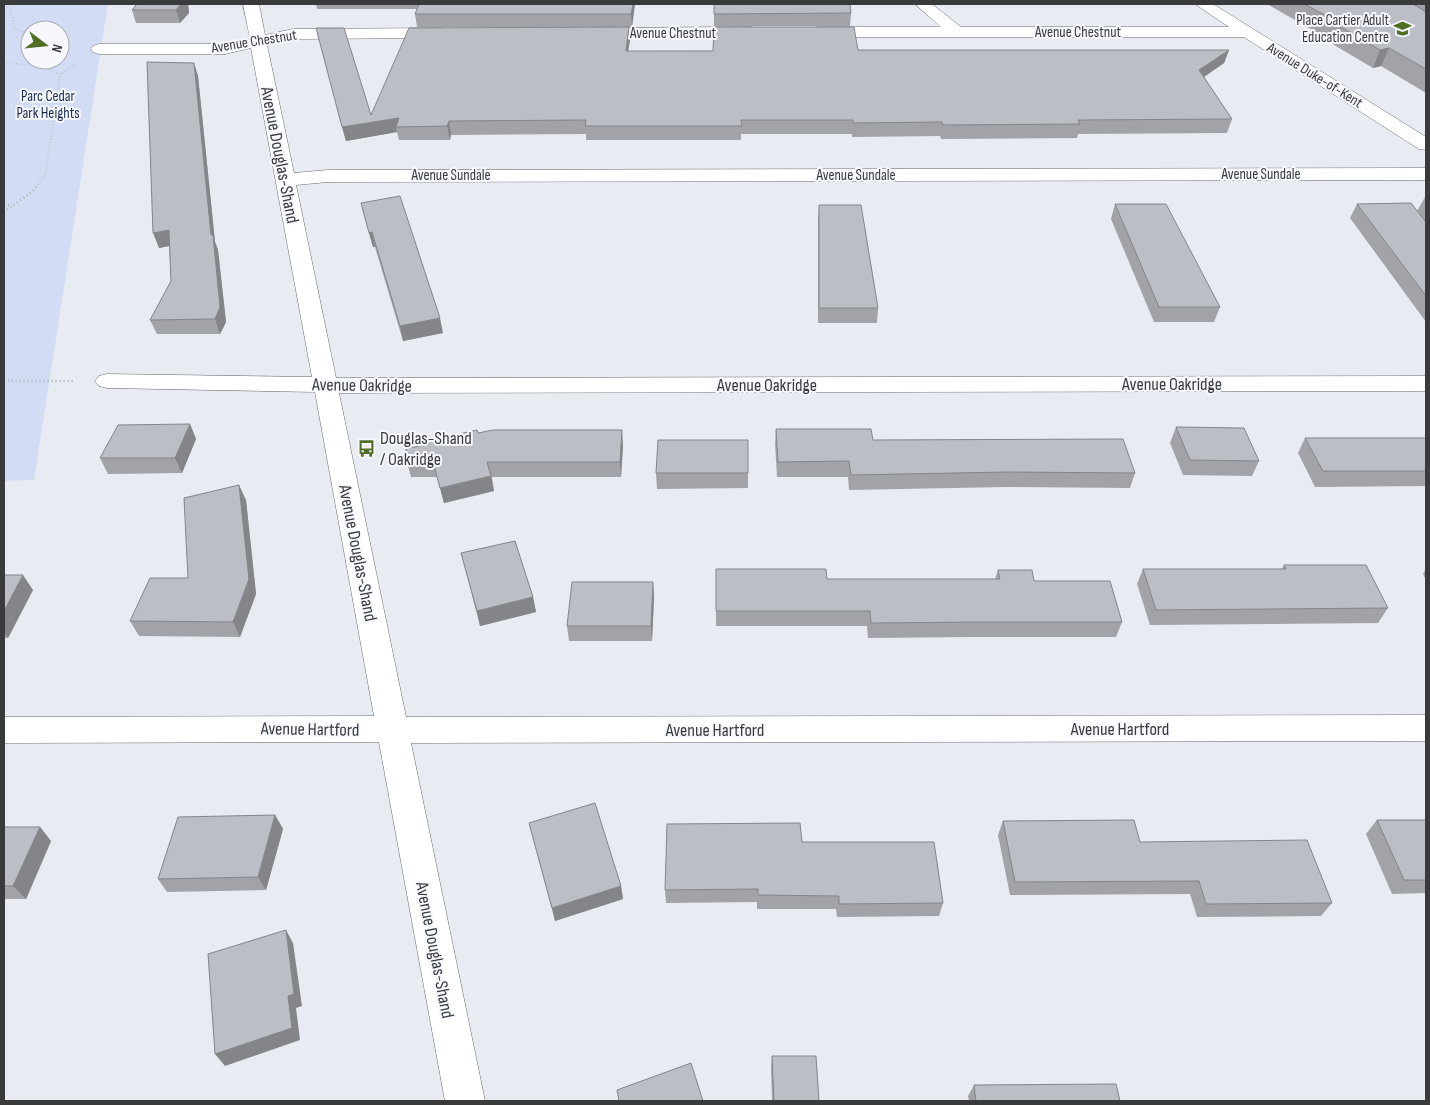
<svg xmlns="http://www.w3.org/2000/svg" width="1430" height="1105" viewBox="0 0 1430 1105" font-family="'Sofia Sans Condensed',sans-serif">
  <style>
    .green { fill: #d2ddf5; fill-rule: evenodd }
    .lines { fill: none; stroke-linecap: round; stroke-linejoin: round }
    .minor-casing { stroke: #686b70; stroke-width: 1 }
    .path-far1 { stroke: #b0b2b7; stroke-width: 2; stroke-dasharray: 0.5 2.5; stroke-linecap: butt }
    .path { stroke: #b0b2b7; stroke-width: 2.5; stroke-dasharray: 1 3; stroke-linecap: butt }
    .minor { fill: #fff; fill-rule: evenodd }
    .wall { fill: #a1a3a9 }
    .shaded-wall { fill: #838589 }
    .building { fill: #bbbec4; stroke: #838589 }
    .labels { text-anchor: middle; stroke-width: 4; stroke-linejoin: round; paint-order: stroke }
    .far-poi-label { font-size: 15px; fill: #393a3c; stroke: #f6f8fe; text-anchor: end }
    .far-street-label { font-size: 15px; fill: #393a3c; stroke: #f6f8fe }
    .far-park-label { font-size: 15px; fill: #182a52; stroke: #f6f8fe }
    .street-label { font-size: 18px; fill: #393a3c; stroke: #f6f8fe }
    .poi-label { font-size: 18px; fill: #393a3c; stroke: #f6f8fe; text-anchor: start }
  </style>
  <rect width="100%" height="100%" fill="#e8ebf1"/>
  <path class="green" d="M4,4H108L34,480L4,481ZM30,30H60V60H30Z"/>
  <g class="lines">
    <defs>
      <g id="minor">
        <polygon points="243,4 259,4 265,35 293,29 444,28 450,30 452,33 450,36 444,38 293,39 267,45 294,173 328,170 1426,168 1426,180 328,182 296,185 336,378 1426,376 1426,391 339,393 406,717 1426,715 1426,741 411,743 485,1101 445,1101 379,742 4,743 4,717 374,716 315,392 107,388 99,386 95,381 99,376 107,374 312,377 251,48 225,54 99,54 93,52 91,49 93,46 99,44 225,44 250,39"/>
        <polygon points="915,4 932,4 961,27 1229,27 1195,4 1213,4 1426,137 1426,150 1419,149 1244,37 817,37 811,35 809,32 811,29 817,27 941,27"/>
        <polygon points="752,27 758,29 760,32 758,35 592,38 586,36 584,33 586,30 592,28"/>
      </g>
    </defs>
    <use href="#minor" class="minor-casing"/>
    <g class="path-far1">
      <polyline points="15,4 11,10 14,29 30,33"/>
      <polyline points="4,7 11,10"/>
      <polyline points="60,42 67,44 70,50 60,54"/>
      <polyline points="4,63 35,65 60,74 76,64"/>
      <polyline points="36,65 47,60"/>
      <polyline points="36,187 46,173 60,74"/>
    </g>
    <g class="path">
      <polyline points="4,206 12,204"/>
      <polyline points="4,212 33,191 37,186"/>
      <polyline points="4,379 9,381 74,381"/>
    </g>
    <use href="#minor" class="minor"/>
  </g>
  <g class="wall">
    <polygon points="137,4 188,4 189,13 180,23 136,23 132,10"/>
    <polygon points="316,4 635,4 632,27 417,27 415,14 417,9 317,9"/>
    <polygon points="714,4 851,13 850,26 714,26"/>
    <polygon points="1267,4 1426,4 1426,93 1381,66 1373,68 1329,42 1330,40"/>
    <polygon points="316,28 371,115 630,40 628,51 1229,50 1224,63 1204,77 1232,119 1227,133 1078,134 1077,138 941,139 940,136 852,137 852,134 741,134 741,140 586,140 586,134 451,135 450,140 399,140 397,132 346,141"/>
    <polygon points="194,63 198,76 215,242 218,250 226,322 220,334 157,334 150,320 171,281 169,246 159,248"/>
    <polygon points="1425,197 1426,197 1426,322 1350,218 1357,204 1417,211"/>
    <polygon points="361,203 443,333 403,341 375,247 373,247"/>
    <polygon points="1115,204 1220,307 1214,322 1154,322 1111,219"/>
    <polygon points="819,205 878,308 877,323 818,323 818,220"/>
    <polygon points="190,424 196,439 182,473 108,474 100,458"/>
    <polygon points="1176,427 1259,461 1252,476 1183,475 1170,443"/>
    <polygon points="776,429 873,440 1135,473 1130,488 1005,487 849,490 848,477 777,477 775,444"/>
    <polygon points="478,433 623,445 621,477 492,477 494,491 444,503 437,477 411,477 407,462"/>
    <polygon points="1305,438 1426,438 1426,486 1315,487 1298,453"/>
    <polygon points="656,473 748,473 748,488 657,489"/>
    <polygon points="246,500 256,594 240,637 139,636 130,621 188,578"/>
    <polygon points="461,553 533,597 536,612 480,626"/>
    <polygon points="1284,565 1388,608 1378,623 1150,625 1137,584 1143,569 1282,569"/>
    <polygon points="716,569 827,579 995,579 998,570 1034,581 1122,622 1116,637 973,637 868,638 867,626 716,626"/>
    <polygon points="1426,569 1426,580 1423,574"/>
    <polygon points="4,575 33,590 8,638 4,638"/>
    <polygon points="653,582 654,597 652,641 569,641 567,626"/>
    <polygon points="275,815 283,829 266,890 167,892 158,879"/>
    <polygon points="1377,820 1426,820 1426,893 1392,894 1366,834"/>
    <polygon points="1003,821 1140,842 1332,903 1321,916 1197,917 1190,894 1010,895 998,835"/>
    <polygon points="529,823 621,886 623,899 555,921"/>
    <polygon points="4,827 40,827 51,841 26,899 4,899"/>
    <polygon points="802,842 943,903 939,916 837,917 836,909 757,909 757,902 666,903 665,890"/>
    <polygon points="772,1056 819,1101 772,1101 771,1067"/>
    <polygon points="974,1085 1120,1101 969,1101 968,1096"/>
  </g>
  <g class="shaded-wall">
    <polygon points="181,4 188,4 189,13 180,23 176,10"/>
    <polygon points="633,4 635,4 632,27 631,14"/>
    <polygon points="629,27 630,40 626,64 626,51"/>
    <polygon points="1389,48 1381,66 1373,68 1380,50"/>
    <polygon points="1229,50 1224,63 1195,83 1199,70"/>
    <polygon points="194,63 198,76 215,242 218,250 226,322 220,334 215,319 211,235"/>
    <polygon points="399,118 396,127 397,132 346,141 342,127"/>
    <polygon points="449,121 451,135 450,140 447,126"/>
    <polygon points="169,230 174,245 159,248 153,233"/>
    <polygon points="372,232 375,247 373,247 369,233"/>
    <polygon points="440,318 443,333 403,341 400,326"/>
    <polygon points="190,424 196,439 182,473 175,458"/>
    <polygon points="622,430 623,445 621,477 620,462"/>
    <polygon points="491,476 494,491 444,503 440,488"/>
    <polygon points="239,485 246,500 256,594 240,637 233,622"/>
    <polygon points="23,575 33,590 8,638 4,633 4,611"/>
    <polygon points="653,582 654,597 652,641 651,626"/>
    <polygon points="533,597 536,612 480,626 477,611"/>
    <polygon points="275,815 283,829 266,890 258,877"/>
    <polygon points="40,827 51,841 26,899 13,886"/>
    <polygon points="621,886 623,899 555,921 552,908"/>
    <polygon points="286,930 293,943 302,1006 296,1008 300,1040 225,1066 215,1054 288,996"/>
  </g>
  <g class="building">
    <polygon points="137,4 181,4 176,10 132,10"/>
    <polygon points="419,4 633,4 631,14 415,14"/>
    <polygon points="714,4 850,4 851,13 714,14"/>
    <polygon points="1304,4 1413,4 1426,12 1426,69 1389,48 1380,50 1336,24 1340,23"/>
    <polygon points="629,27 626,51 713,51 714,27 854,27 858,50 1229,50 1199,70 1232,119 1078,120 1080,124 943,125 942,122 853,123 853,120 741,120 742,126 585,126 586,120 449,121 447,126 396,127 399,118 342,127 316,28 344,28 371,115 409,28"/>
    <polygon points="147,62 194,63 211,235 213,235 220,307 215,319 150,320 171,281 169,230 153,233"/>
    <polygon points="400,196 440,318 400,326 372,232 369,233 361,203"/>
    <polygon points="1411,203 1426,222 1426,296 1357,204"/>
    <polygon points="1115,204 1166,204 1220,307 1159,307"/>
    <polygon points="819,205 861,205 878,308 819,308"/>
    <polygon points="190,424 175,458 100,458 118,425"/>
    <polygon points="1176,427 1244,428 1259,461 1190,460"/>
    <polygon points="776,429 871,429 873,440 1123,439 1135,473 1008,472 851,475 849,461 778,462"/>
    <polygon points="477,430 478,433 493,430 622,430 620,462 487,462 491,476 440,488 433,462 407,462 406,449 428,444 428,441"/>
    <polygon points="1305,438 1426,438 1426,471 1323,471"/>
    <polygon points="658,440 748,440 748,473 656,473"/>
    <polygon points="239,485 249,579 233,622 130,621 150,578 188,578 184,498"/>
    <polygon points="515,541 533,597 477,611 461,553"/>
    <polygon points="1284,565 1366,565 1388,608 1156,610 1143,569 1286,569"/>
    <polygon points="716,569 826,569 827,579 1000,579 998,570 1032,570 1034,581 1110,581 1122,622 977,622 871,623 870,611 716,611"/>
    <polygon points="4,575 23,575 4,611"/>
    <polygon points="572,582 653,582 651,626 567,626"/>
    <polygon points="595,803 621,886 552,908 529,823"/>
    <polygon points="275,815 258,877 158,879 178,817"/>
    <polygon points="1134,820 1140,842 1307,840 1332,903 1206,904 1199,881 1015,882 1003,821"/>
    <polygon points="1377,820 1426,820 1426,880 1404,880"/>
    <polygon points="800,823 802,842 934,842 943,903 839,904 839,896 758,895 758,889 665,890 667,824"/>
    <polygon points="4,827 40,827 13,886 4,886"/>
    <polygon points="286,930 294,994 288,996 292,1028 215,1054 208,954"/>
    <polygon points="772,1056 816,1056 819,1101 774,1101"/>
    <polygon points="691,1063 703,1101 619,1101 617,1090"/>
    <polygon points="1116,1084 1120,1101 976,1101 974,1085"/>
  </g>
  <defs>
    <symbol id="school-bare" viewBox="-9 -9 18 18"><path d="M0-5L7-2L0 1L-7-2ZM-4 1L0 2.5L4 1V4Q0 6-4 4Z" fill="#506f25" stroke="#f6f8fe" stroke-width="2.5" paint-order="stroke"/></symbol>
    <symbol id="bus-bare" viewBox="-9 -9 18 18"><path d="M-5-6H5V4H4V6H2V4H-2V6H-4V4H-5ZM-3.5-4V0h7V-4ZM-3.5 1.2v1.5H-2V1.2ZM2 1.2v1.5H3.5V1.2Z" fill="#506f25" stroke="#f6f8fe" stroke-width="2.5" paint-order="stroke"/></symbol>
  </defs>
  <g fill-rule="evenodd">
    <use href="#school-bare" x="1390" y="16" width="25" height="25"/>
    <use href="#bus-bare" x="354" y="436" width="25" height="25"/>
  </g>
  <g class="labels">
    <g class="far-poi-label">
      <text x="1389" y="25">Place Cartier Adult<tspan x="1389" dy="17">Education Centre</tspan></text>
    </g>
    <g class="far-street-label">
      <text x="1078" y="37">Avenue Chestnut</text>
      <text x="673" y="38">Avenue Chestnut</text>
      <text transform="translate(254 41) rotate(-9)" y="5">Avenue Chestnut</text>
      <text transform="translate(1315 75) rotate(32)" y="5">Avenue Duke-of-Kent</text>
      <text x="1261" y="179">Avenue Sundale</text>
      <text x="451" y="180">Avenue Sundale</text>
      <text x="856" y="180">Avenue Sundale</text>
    </g>
    <g class="far-park-label">
      <text x="48" y="101">Parc Cedar<tspan x="48" dy="17">Park Heights</tspan></text>
    </g>
    <g class="street-label">
      <text transform="translate(280 155) rotate(79)" y="6">Avenue Douglas-Shand</text>
      <text x="1172" y="390">Avenue Oakridge</text>
      <text transform="translate(362 385) rotate(1)" y="6">Avenue Oakridge</text>
      <text x="767" y="391">Avenue Oakridge</text>
      <text transform="translate(358 553) rotate(79)" y="6">Avenue Douglas-Shand</text>
      <text transform="translate(310 729) rotate(1)" y="6">Avenue Hartford</text>
      <text x="1120" y="735">Avenue Hartford</text>
      <text x="715" y="736">Avenue Hartford</text>
      <text transform="translate(435 950) rotate(79)" y="6">Avenue Douglas-Shand</text>
    </g>
    <g class="poi-label">
      <text x="380" y="444">Douglas-Shand<tspan x="380" dy="21">/ Oakridge</tspan></text>
    </g>
  </g>
  <rect width="1430" height="1105" fill="none" stroke="#393a3c" stroke-width="10"/>
  <g transform="translate(45 45) rotate(106)"><circle r="24" fill="#f6f8fe" stroke="#aaacb0"/>
  <path d="M0-4L9 19L0 12L-9 19Z" fill="#506f25"/>
  <text y="-8" font-size="14" font-weight="bold" text-anchor="middle" fill="#393a3c">N</text>
  </g>
</svg>
